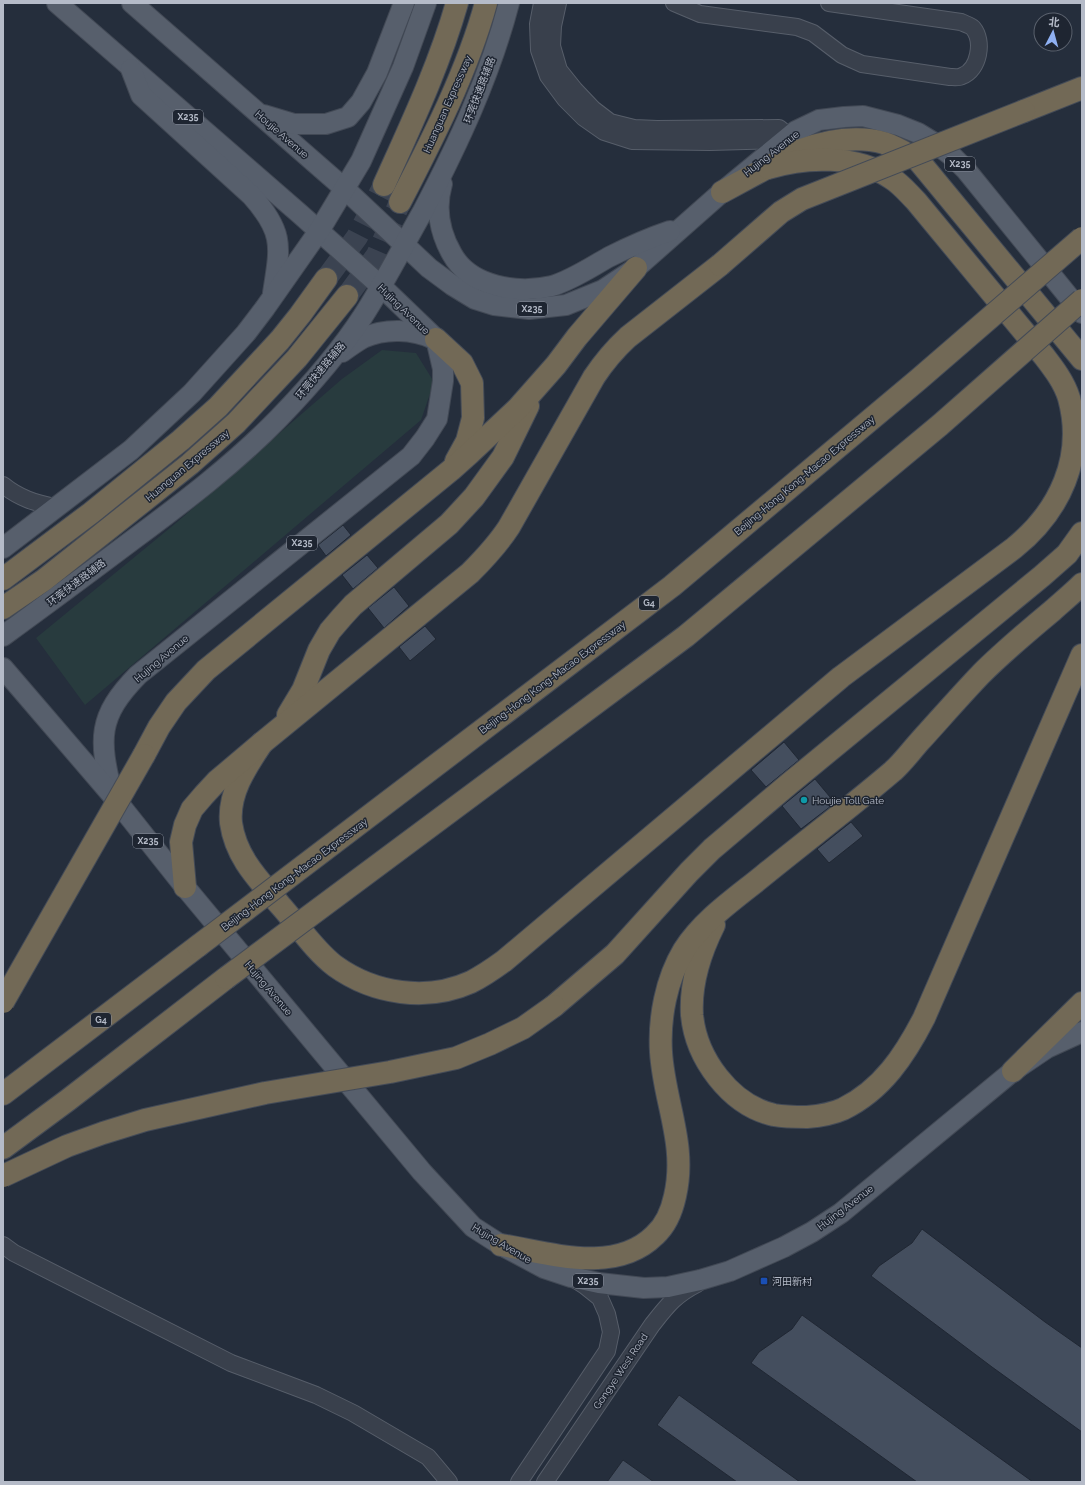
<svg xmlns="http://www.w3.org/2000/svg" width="1085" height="1485" viewBox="0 0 1085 1485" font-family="Raleway,'Noto Sans SC',sans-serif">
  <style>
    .green { fill: #283b3e }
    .building { fill: #444e5e; stroke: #202733 }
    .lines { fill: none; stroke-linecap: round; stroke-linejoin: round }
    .highway-tunnel { stroke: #3b4351; stroke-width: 22; stroke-dasharray: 22 11; stroke-linecap: butt }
    .minor-casing { stroke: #575e6a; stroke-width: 18 }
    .major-casing { stroke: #424955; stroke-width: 22 }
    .highway-casing { stroke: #444b57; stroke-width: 24 }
    .minor { stroke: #39404c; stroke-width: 16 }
    .major { stroke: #575f6c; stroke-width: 20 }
    .highway { stroke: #726956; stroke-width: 22 }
    .highway-bridge-casing { stroke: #444b57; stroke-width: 24; stroke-linecap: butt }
    .highway-bridge { stroke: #726956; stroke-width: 22 }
    .culture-dot { fill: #0f9aa8; stroke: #1e2531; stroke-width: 1.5 }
    .transit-dot { fill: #1a4fb4; stroke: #1e2531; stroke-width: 1.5 }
    .labels { text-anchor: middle; stroke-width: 3; stroke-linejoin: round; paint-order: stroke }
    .shield { fill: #1e2531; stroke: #888e9b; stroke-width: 1 }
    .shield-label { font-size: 9px; font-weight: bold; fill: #b5bbc8 }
    .street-label { font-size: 10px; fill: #b5bbc8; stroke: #1e2531 }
    .poi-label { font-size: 10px; fill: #b5bbc8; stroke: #1e2531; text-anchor: start }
  </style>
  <rect width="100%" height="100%" fill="#252e3c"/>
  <polygon class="green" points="382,350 416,353 434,382 421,420 85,705 36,638 176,523 342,379"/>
  <g class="building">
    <polygon points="343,525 351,535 326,556 318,545"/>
    <polygon points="367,555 378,568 353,589 342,575"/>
    <polygon points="394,587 409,606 384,628 368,608"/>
    <polygon points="425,626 436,639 410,661 399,647"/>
    <polygon points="784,742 799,760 766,787 751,770"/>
    <polygon points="815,779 835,803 801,829 782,806"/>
    <polygon points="851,822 863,836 829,863 817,849"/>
    <polygon points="922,1229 1045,1322 1082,1348 1082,1432 992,1367 871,1276 879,1266 912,1243"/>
    <polygon points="802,1315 958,1428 1033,1482 917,1482 751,1363 759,1352 792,1329"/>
    <polygon points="679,1395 800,1482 737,1482 657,1425"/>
    <polygon points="623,1460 654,1482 607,1482"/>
  </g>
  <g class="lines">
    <g class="highway-tunnel">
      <polyline points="326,279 357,237 384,185"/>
      <polyline points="347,296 377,255 400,202"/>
    </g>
    <defs>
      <g id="minor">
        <polyline points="542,3 538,24 539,50 548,76 565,99 584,118 604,132 632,141 710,142 786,140 785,133 779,128 657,129 634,128 610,122 593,109 575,90 559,70 552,46 553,26 558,3"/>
        <path d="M674,3L700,14L797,27L813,33L842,55L862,64L950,77C953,77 959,78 962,76C979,70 984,41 973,28C970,25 965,24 961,22L829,3"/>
        <path d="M3,485C19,498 35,503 55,507"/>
        <polyline points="3,1245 14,1253 231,1363 316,1395 353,1413 428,1457 449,1482"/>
        <polyline points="519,1482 607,1351 611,1332 607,1314 600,1298 585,1286 574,1279"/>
        <path d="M545,1482L652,1325C667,1306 675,1295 697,1284"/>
      </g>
      <g id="major">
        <path d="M57,3L300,214L384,289L436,339L443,369V381L437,419L425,438L411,456L138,675C97,717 99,739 112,793"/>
        <polyline points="132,3 345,189 429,268 452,285 475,299 494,305 529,309 548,307 566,305 603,290 636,268 722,192 796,131 819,120 844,117 863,116 898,125 918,133 936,144 952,156 966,170 1082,313"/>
        <path d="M131,69L141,95L251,195C285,233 280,247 273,293"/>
        <polyline points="264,115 294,124 326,124 348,117 361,102 377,73 404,3"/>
        <path d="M442,184C435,208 440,233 452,254C470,287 518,294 552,286C572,280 591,267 609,257C629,247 649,238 670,231"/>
        <path d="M342,352C349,347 356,342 363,338C385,328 413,329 434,339"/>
        <polyline points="3,548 131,450 192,393 246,333 265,308 319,231 361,161 403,67 426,3"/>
        <path d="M3,636C47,604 90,572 134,539C184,502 234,464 278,419C308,388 339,353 363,316C385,282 403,246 423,211C458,144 490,76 509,3"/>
        <polyline points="3,668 112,795 185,887 422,1172 473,1227 501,1245 544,1268 571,1277 599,1283 644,1288 668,1287 700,1280 730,1271 784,1247 812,1232 841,1213 1013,1071 1047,1048 1082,1032"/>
      </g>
      <g id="highway">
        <polyline points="1024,111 1082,88"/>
        <path d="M384,185C411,125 439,66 457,3"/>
        <path d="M722,192L798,151C825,141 856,135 884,143C896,147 907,154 918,160L1082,359"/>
        <path d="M400,202C433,138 467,72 486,3"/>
        <polyline points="436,339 462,363 472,383 473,418 467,441 456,461"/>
        <polyline points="3,579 91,513 181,440 218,407 280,340 300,315 326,279"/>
        <polyline points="3,608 44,580 190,464 236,423 297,358 347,296"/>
        <polyline points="288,715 303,690 319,650 330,631 342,617 353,605 449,524 474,497 503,457 528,406"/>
        <path d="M262,743C246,767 228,793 231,823C236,858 259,880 280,905C298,925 314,950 335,966C374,994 427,1002 471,982C483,976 493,969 504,961L841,677L1014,548C1060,511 1085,457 1069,398C1064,382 1054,369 1044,356L916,201C908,193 901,184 891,178C856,155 807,156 768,168"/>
        <polyline points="144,755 159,727 176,702 206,670 451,470 470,453 518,408 556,365 577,337 636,268"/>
        <path d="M185,887L181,842L185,825L192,809L204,795L217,781L262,743L470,573C485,558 498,544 509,527L594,377C604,362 615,349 628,337L720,265"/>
        <path d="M714,925C700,953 690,983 692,1015C696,1058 730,1105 774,1115C785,1117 796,1117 807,1117C819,1116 832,1114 843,1109C882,1090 905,1055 924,1018L1082,655"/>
        <polyline points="554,1006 615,954 689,872 712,849 790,783 1042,576 1067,554 1082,533"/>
        <polyline points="1013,1071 1082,1003"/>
        <polyline points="3,1094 198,946"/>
        <polyline points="3,1148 68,1100 226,978"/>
        <path d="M501,1245C550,1253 615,1275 655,1235C666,1225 672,1210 675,1196C687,1144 664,1102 661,1052C659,1018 666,980 684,950C704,919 736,898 764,875C807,840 851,807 893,771C903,762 911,751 920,741C940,719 960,696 981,674C1003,652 1028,631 1052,611C1062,602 1073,593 1082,584"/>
      </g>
    </defs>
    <use href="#minor" class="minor-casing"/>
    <use href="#major" class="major-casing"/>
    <use href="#highway" class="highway-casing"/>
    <use href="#minor" class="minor"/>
    <use href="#major" class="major"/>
    <use href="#highway" class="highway"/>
    <defs>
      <g id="highway-bridge">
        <polyline points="720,265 781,212 802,199 1024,111"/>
        <polyline points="198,946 672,586 919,379 1082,238"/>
        <polyline points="226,978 686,636 940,425 1082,300"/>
        <polyline points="3,1002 144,755"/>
        <polyline points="3,1176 67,1146 103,1133 145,1120 265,1093 390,1072 456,1058 490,1044 523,1028 554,1006"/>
      </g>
    </defs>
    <use href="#highway-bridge" class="highway-bridge-casing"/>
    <use href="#highway-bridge" class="highway-bridge"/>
  </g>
  <circle class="culture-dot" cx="804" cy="800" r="4"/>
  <rect class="transit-dot" x="760" y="1277" width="8" height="8" rx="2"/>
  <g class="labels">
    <g class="shield">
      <rect x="173" y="110" width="30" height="14" rx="3"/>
      <rect x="945" y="157" width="30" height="14" rx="3"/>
      <rect x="517" y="302" width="30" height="14" rx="3"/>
      <rect x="287" y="536" width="30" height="14" rx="3"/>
      <rect x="639" y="596" width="20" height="14" rx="3"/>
      <rect x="133" y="834" width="30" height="14" rx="3"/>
      <rect x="91" y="1013" width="20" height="14" rx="3"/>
      <rect x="573" y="1274" width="30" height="14" rx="3"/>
    </g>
    <g class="shield-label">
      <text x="188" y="120">X235</text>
      <text x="960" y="167">X235</text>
      <text x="532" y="312">X235</text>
      <text x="302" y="546">X235</text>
      <text x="649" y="606">G4</text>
      <text x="148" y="844">X235</text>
      <text x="101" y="1023">G4</text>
      <text x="588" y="1284">X235</text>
    </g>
    <g class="street-label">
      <text transform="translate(479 90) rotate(-69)" y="4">环莞快速路辅路</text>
      <text transform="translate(447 104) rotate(-66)" y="4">Huanguan Expressway</text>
      <text transform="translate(282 134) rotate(41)" y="4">Houjie Avenue</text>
      <text transform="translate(771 153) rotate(-38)" y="4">Hujing Avenue</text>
      <text transform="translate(404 309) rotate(44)" y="4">Hujing Avenue</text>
      <text transform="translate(320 370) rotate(-50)" y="4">环莞快速路辅路</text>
      <text transform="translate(187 465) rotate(-40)" y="4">Huanguan Expressway</text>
      <text transform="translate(804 475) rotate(-40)" y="4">Beijing-Hong Kong-Macao Expressway</text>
      <text transform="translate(76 582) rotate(-37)" y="4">环莞快速路辅路</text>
      <text transform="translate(161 658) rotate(-40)" y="4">Hujing Avenue</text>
      <text transform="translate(552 677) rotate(-37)" y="4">Beijing-Hong Kong-Macao Expressway</text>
      <text transform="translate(294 874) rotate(-37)" y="4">Beijing-Hong Kong-Macao Expressway</text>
      <text transform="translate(269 988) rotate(50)" y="4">Hujing Avenue</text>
      <text transform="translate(845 1207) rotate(-37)" y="4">Hujing Avenue</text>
      <text transform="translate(502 1243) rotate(31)" y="4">Hujing Avenue</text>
      <text transform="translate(620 1371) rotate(-56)" y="4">Gongye West Road</text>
    </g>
    <g class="poi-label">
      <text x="812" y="804">Houjie Toll Gate</text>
      <text x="772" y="1285">河田新村</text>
    </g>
  </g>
  <rect width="1085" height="1485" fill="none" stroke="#b5bbc8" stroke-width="8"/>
  <g transform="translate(1053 32) rotate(6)"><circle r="19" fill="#1e2531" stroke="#5a616d"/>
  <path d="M0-3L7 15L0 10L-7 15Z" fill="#8fb0f2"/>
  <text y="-6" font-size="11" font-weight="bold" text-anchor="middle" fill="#b5bbc8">北</text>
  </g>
</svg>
